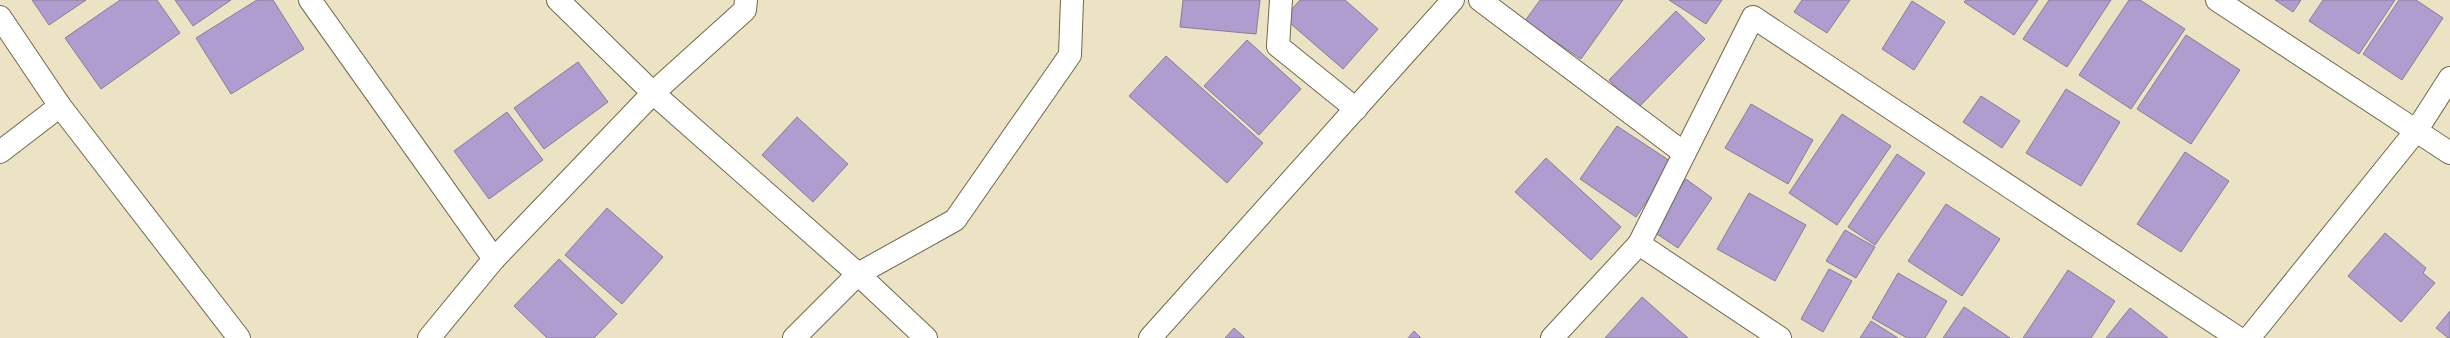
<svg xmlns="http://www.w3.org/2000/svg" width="2450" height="338" viewBox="0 0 2450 338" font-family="'Nunito Sans',sans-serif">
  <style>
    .building { fill: #b09dcf; stroke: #877d98 }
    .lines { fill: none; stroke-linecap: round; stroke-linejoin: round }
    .minor-casing { stroke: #70684d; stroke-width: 24 }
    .minor { stroke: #fff; stroke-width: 22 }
  </style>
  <rect width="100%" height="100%" fill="#ece3c4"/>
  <g class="building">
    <polygon points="32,0 86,0 49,25"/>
    <polygon points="120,0 157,0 180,33 101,89 65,38"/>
    <polygon points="175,0 231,0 193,26"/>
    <polygon points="257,0 273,0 304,49 231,94 196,38"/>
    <polygon points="1183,0 1260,0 1256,34 1180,27"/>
    <polygon points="1300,0 1345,0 1378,29 1343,69 1284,18"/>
    <polygon points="1540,0 1623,0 1581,59 1525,21"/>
    <polygon points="1669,0 1722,0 1706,24"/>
    <polygon points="1802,0 1850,0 1827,33 1794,12"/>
    <polygon points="1966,0 2038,0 2014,35 1964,2"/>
    <polygon points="2049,0 2111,0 2067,67 2023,39"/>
    <polygon points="2129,0 2140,0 2185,29 2131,109 2079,75"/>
    <polygon points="2275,0 2301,0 2293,12"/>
    <polygon points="2323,0 2395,0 2359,54 2309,21"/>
    <polygon points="2399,0 2416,0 2443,18 2402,80 2363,54"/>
    <polygon points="1912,1 1945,22 1914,70 1882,49"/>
    <polygon points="1676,11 1705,39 1638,108 1609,80"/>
    <polygon points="2186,35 2240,70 2191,144 2137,109"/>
    <polygon points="1247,40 1301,89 1259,135 1204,86"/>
    <polygon points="1166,56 1263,143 1227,183 1129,96"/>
    <polygon points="578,62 608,102 544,149 514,108"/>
    <polygon points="2066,89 2120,122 2081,186 2026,153"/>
    <polygon points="1981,96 2020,121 2002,148 1963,122"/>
    <polygon points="1751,104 1813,140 1788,184 1725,148"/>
    <polygon points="507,112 543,160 489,199 454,151"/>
    <polygon points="1842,114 1891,146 1837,225 1789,193"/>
    <polygon points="797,117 848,164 813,202 762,155"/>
    <polygon points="1617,126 1673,163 1636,217 1580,179"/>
    <polygon points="2185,152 2229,181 2181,252 2137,224"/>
    <polygon points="1897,154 1925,173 1875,245 1848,227"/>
    <polygon points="1546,158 1621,227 1591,260 1515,192"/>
    <polygon points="1686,179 1712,198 1678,248 1651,230"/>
    <polygon points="1749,193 1806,225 1775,281 1717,249"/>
    <polygon points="1946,204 2000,239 1962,296 1908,261"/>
    <polygon points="607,208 663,257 622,304 565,255"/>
    <polygon points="1845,230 1875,247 1856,278 1826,261"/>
    <polygon points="2385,233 2426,268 2423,273 2435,283 2401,322 2348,276"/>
    <polygon points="559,259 617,314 594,338 547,338 514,306"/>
    <polygon points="1829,269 1852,281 1823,332 1801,319"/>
    <polygon points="2068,270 2115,301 2091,338 2023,338"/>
    <polygon points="1898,273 1947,301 1925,338 1907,338 1872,318"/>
    <polygon points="1642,297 1688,338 1605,338"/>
    <polygon points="1964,307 2010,338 1943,338"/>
    <polygon points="2130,308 2168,338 2106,338"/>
    <polygon points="2450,311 2450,338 2448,338 2436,328"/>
    <polygon points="1871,321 1898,338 1860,338"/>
    <polygon points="1234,328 1245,338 1225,338"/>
    <polygon points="1414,331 1421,338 1408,338"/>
  </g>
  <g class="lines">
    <defs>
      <g id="minor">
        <polyline points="310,0 494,259"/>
        <polyline points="558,0 653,93 858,274 926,338"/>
        <polyline points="1281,0 1278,46 1356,109"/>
        <polyline points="1480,0 1684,153"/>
        <polyline points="2217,0 2450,153"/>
        <polyline points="0,17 60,106 239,338"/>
        <polyline points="0,152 60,106"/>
        <polyline points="1639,244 1780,338"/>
        <polyline points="429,338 494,259 653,93 745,10 746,0"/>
        <polyline points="794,338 858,274 955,220 1070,55 1072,0"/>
        <polyline points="1150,338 1453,0"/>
        <polyline points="1552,338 1639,244 1753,17 2238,338"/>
        <polyline points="2249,338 2416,131 2450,78"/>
      </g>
    </defs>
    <use href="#minor" class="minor-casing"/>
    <use href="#minor" class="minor"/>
  </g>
</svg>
